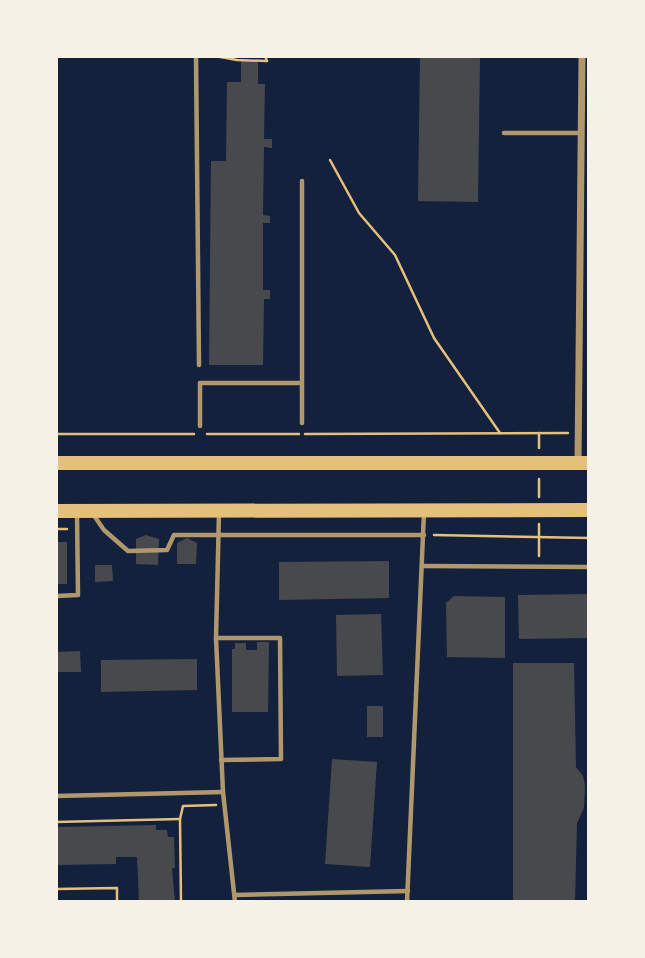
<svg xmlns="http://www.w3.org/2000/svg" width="645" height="958" viewBox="0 0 645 958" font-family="Spectral,serif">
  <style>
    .building { fill: #48494c }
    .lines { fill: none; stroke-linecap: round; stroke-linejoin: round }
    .path { stroke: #e5c07b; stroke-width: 2.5 }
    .service { stroke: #b1986c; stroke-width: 4.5 }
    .minor { stroke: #b1986c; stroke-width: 7 }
    .primary { stroke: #e5c07b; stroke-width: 14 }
  </style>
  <rect width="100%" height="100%" fill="#14213d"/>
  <g class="building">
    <polygon points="420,56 480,56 478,202 418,201"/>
    <polygon points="241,61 258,61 258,84 265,84 264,139 272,139 272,148 264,147 263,215 270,216 270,223 263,223 263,290 270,290 270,299 264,299 263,365 209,365 211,161 226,161 227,82 241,82"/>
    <polygon points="146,535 159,539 158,565 136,564 136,539"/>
    <polygon points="187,538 197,543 196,564 177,564 177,543"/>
    <rect x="56" y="542" width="11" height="42"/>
    <polygon points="389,561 389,598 279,600 279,562"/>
    <polygon points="95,565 112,565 113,581 95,582"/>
    <polygon points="589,594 589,638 519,639 518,595"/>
    <polygon points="454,596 505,597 505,658 447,657 446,603"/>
    <polygon points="381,614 383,675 337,676 336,615"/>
    <polygon points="257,642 269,642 268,712 232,712 232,649 235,649 235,643 246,643 246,650 257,650"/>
    <polygon points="80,651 81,672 56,672 56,652"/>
    <polygon points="197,659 197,690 101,692 101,660"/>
    <polygon points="513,663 574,663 576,767 583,776 585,786 584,808 577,823 575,902 513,902"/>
    <rect x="367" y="706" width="16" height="31"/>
    <polygon points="332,759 377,762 370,867 325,864"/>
    <polygon points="156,825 156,830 167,830 168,837 174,837 175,868 172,868 175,902 139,902 137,857 116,857 116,864 56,865 56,827"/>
  </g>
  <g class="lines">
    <g class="path">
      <polyline points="215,56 237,60 267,61 265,56"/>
      <polyline points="330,160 359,213 395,255 434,338 500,433"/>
      <polyline points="539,433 539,448"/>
      <polyline points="56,434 194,434"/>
      <polyline points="207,434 299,434"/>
      <polyline points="305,434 568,433"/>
      <polyline points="539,479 539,497"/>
      <polyline points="56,529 67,529"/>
      <polyline points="434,535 589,538"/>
      <polyline points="539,556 539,524"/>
      <polyline points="56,822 180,819"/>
      <polyline points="56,889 117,888 117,902"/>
      <polyline points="181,902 180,819 183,806 216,805"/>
    </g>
    <g class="service">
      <polyline points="196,56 199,365"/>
      <polyline points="504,133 581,133"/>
      <polyline points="302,181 302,423"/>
      <polyline points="200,426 200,383 302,383"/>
      <polyline points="219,512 216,638 223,792 235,902"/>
      <polyline points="93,514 104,530 128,551 167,550 174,535 424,535"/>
      <polyline points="423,566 589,567"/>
      <polyline points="56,596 78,595 77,513"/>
      <polyline points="216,638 280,638 281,759 221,760"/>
      <polyline points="56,796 223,792"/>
      <polyline points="235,895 408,891"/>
      <polyline points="407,902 424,512"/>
    </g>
    <polyline class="minor" points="578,463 582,56"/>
    <g class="primary">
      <polyline points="56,463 589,463"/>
      <polyline points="56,511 589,510"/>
    </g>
  </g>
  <rect width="645" height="958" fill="none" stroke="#f6f1e7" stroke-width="116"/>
</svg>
